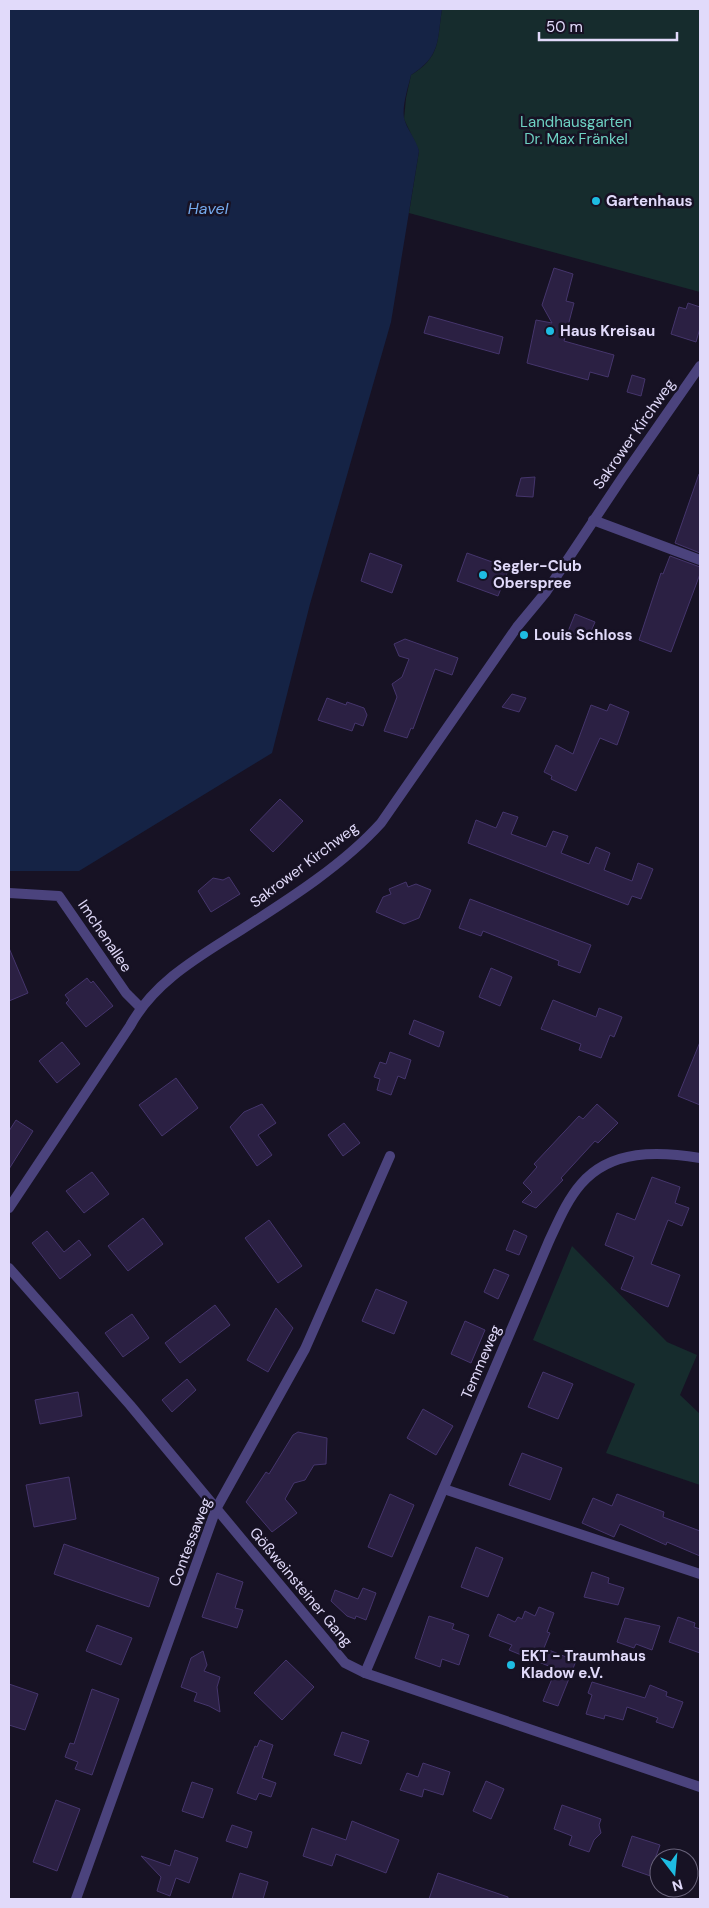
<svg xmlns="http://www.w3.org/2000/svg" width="709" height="1908" viewBox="0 0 709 1908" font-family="'DM Sans',sans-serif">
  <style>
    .green { fill: #162c2d }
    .water { fill: #152345 }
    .building { fill: #2b2043; stroke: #45356c }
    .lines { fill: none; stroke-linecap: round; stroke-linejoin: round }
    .lane { stroke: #4b437d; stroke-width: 10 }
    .street { stroke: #4b437d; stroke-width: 10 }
    .poi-dot { fill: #1ebce2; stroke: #171224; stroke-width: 2 }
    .labels { text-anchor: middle; stroke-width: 5; stroke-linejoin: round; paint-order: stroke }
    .park-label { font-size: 15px; fill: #6ed2c3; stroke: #171224 }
    .poi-label { font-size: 15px; font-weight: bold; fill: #e1dafa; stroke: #171224; text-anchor: start }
    .street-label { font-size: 15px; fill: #e1dafa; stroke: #171224 }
    .water-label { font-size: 16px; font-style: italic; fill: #75aaed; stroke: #171224 }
  </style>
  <rect width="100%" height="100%" fill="#171224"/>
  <g class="green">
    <path d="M442,9H700V292L409,213L419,151L404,119L406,98L411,75C441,57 437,40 442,9Z"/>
    <polygon points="572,1246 667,1342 697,1355 680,1395 700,1414 700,1485 606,1453 635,1384 533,1340"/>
  </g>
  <path class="water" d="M9,9H442C437,41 441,56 411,75C408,88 402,105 404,118C406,128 416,139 419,151L391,322L310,604L272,753L79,871H9Z"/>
  <g class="building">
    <polygon points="554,268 573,274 566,301 574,303 564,341 614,355 608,377 590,372 588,380 527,363 536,320 552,323 542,305"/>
    <polygon points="688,303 700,307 700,328 696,342 671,334 679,307 686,309"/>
    <polygon points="429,316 503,337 499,354 424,333"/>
    <polygon points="632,375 645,379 641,396 627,392"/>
    <polygon points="699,474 700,474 700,553 675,543"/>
    <polygon points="535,477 533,497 516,496 521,478"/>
    <polygon points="370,553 402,565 392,593 361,581"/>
    <polygon points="467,553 509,568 498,596 457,581"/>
    <polygon points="670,556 700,567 700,574 671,652 639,640 661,573 663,574"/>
    <polygon points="575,614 595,622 587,641 567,634"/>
    <polygon points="405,639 458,658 452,675 435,669 413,729 411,728 407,738 384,731 397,697 392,684 402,677 409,659 399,656 394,644"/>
    <polygon points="512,694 526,698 519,712 502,707"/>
    <polygon points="327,698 346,705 347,702 364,708 367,715 363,726 355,723 352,731 318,720"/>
    <polygon points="610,704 629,712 617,745 600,738 576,791 551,779 552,776 544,772 556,745 573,754 591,705 607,711"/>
    <polygon points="280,799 303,821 273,852 250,830"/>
    <polygon points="503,812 518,817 511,834 546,847 553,831 568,836 561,853 589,864 596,847 610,853 604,870 632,881 638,863 653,869 641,899 632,896 628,905 468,843 476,820 496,828"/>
    <polygon points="229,877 240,894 211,912 198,891 213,878 223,880"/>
    <polygon points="406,882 408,887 416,884 431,890 419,918 404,924 376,912 383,897 391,894 389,889"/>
    <polygon points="470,899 591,945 580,973 558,965 559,961 483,931 481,936 459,928"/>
    <polygon points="9,948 28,993 9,1001"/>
    <polygon points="491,968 512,977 500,1006 479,997"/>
    <polygon points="87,978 91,983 93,981 113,1006 86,1027 66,1003 69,1000 65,995"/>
    <polygon points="553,1000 596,1017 599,1008 622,1017 614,1037 610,1035 601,1058 579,1050 581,1044 541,1029"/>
    <polygon points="414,1020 444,1032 439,1047 409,1034"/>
    <polygon points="62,1042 80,1064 57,1083 39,1061"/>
    <polygon points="700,1042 700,1105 678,1096"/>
    <polygon points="390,1052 411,1060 405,1079 398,1076 391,1095 377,1090 380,1079 374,1077 380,1062 386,1064"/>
    <polygon points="176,1078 198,1108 162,1136 139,1105"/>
    <polygon points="262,1104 276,1123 258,1135 272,1155 257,1166 230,1127 244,1112"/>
    <polygon points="597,1104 618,1123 598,1143 595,1141 561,1178 563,1180 536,1208 522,1202 532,1192 523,1183 537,1167 534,1164 579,1116 583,1119"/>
    <polygon points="16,1120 33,1131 9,1169 9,1131"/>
    <polygon points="344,1123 360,1143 343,1156 328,1135"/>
    <polygon points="92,1172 109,1194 84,1213 66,1191"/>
    <polygon points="652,1177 680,1187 675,1203 689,1208 682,1226 668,1220 651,1264 680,1275 668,1307 621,1289 634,1257 605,1245 617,1213 635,1220"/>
    <polygon points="143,1218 163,1244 128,1271 108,1246"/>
    <polygon points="269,1220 302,1266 278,1283 245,1238"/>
    <polygon points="514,1230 527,1236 519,1255 506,1250"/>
    <polygon points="47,1231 64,1252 79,1240 91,1255 60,1279 32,1243"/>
    <polygon points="494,1269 509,1275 498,1299 484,1292"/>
    <polygon points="376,1289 407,1302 394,1334 362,1321"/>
    <polygon points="215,1305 230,1325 180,1363 165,1343"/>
    <polygon points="276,1308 293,1328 268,1372 247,1360"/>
    <polygon points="132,1314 149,1338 123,1357 105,1333"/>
    <polygon points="465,1321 485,1330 471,1363 451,1354"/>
    <polygon points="543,1372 573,1384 558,1419 528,1407"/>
    <polygon points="187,1379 196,1390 172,1412 162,1400"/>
    <polygon points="78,1392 82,1416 40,1424 35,1400"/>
    <polygon points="423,1409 453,1426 436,1455 407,1438"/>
    <polygon points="298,1432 327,1438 326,1464 314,1465 305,1480 294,1483 285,1499 297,1513 272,1532 246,1502 266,1472 269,1474 293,1435"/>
    <polygon points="522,1453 562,1468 550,1500 509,1485"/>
    <polygon points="69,1477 76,1519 34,1527 26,1485"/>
    <polygon points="390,1494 414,1505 392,1557 368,1547"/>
    <polygon points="617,1494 664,1512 663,1517 700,1531 700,1556 667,1542 666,1545 620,1524 614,1537 582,1523 593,1498 612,1506"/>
    <polygon points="64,1544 159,1578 149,1607 54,1574"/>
    <polygon points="476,1547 503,1558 488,1597 461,1587"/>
    <polygon points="592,1572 609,1578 608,1583 624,1588 618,1605 584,1597"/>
    <polygon points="217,1573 243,1582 235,1608 243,1610 237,1628 202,1617"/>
    <polygon points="363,1588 376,1593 366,1620 356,1616 355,1619 347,1616 331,1601 335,1590 358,1599"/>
    <polygon points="539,1607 554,1613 547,1632 550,1633 544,1648 576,1661 558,1706 543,1701 556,1669 509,1650 512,1645 489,1636 498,1614 515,1622 518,1617 522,1619 525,1611 535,1616"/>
    <polygon points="429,1616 454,1624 452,1629 469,1635 459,1665 442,1659 440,1667 415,1658"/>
    <polygon points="678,1617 695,1623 694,1627 700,1629 700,1653 669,1642"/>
    <polygon points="625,1618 660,1626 652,1650 636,1644 634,1648 617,1642"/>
    <polygon points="97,1625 132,1638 121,1665 86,1651"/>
    <polygon points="203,1651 207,1665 204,1671 220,1677 217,1687 220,1712 209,1706 194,1701 197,1693 181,1687 191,1658"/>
    <polygon points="286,1660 314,1687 282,1720 254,1693"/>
    <polygon points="592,1682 645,1698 650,1685 667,1692 666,1696 683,1702 673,1728 656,1722 658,1718 627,1707 623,1720 605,1715 604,1719 586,1714 592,1695 588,1693"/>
    <polygon points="9,1684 38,1694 25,1730 9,1725"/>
    <polygon points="92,1689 119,1699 92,1775 75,1769 78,1762 65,1757 70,1743 74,1744"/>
    <polygon points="342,1732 369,1741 361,1764 334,1755"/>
    <polygon points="260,1740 273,1745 262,1778 276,1783 271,1797 259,1793 256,1800 237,1793 255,1746 257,1747"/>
    <polygon points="423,1763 450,1772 443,1795 424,1789 422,1797 400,1790 407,1773 418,1777"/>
    <polygon points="486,1781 504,1789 491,1819 473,1811"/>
    <polygon points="192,1782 213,1789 203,1818 182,1811"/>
    <polygon points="56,1800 80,1809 57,1871 33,1862"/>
    <polygon points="562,1805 601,1819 599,1825 601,1833 594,1840 589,1852 569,1845 572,1836 554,1829"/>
    <polygon points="352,1821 399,1840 386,1873 336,1854 332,1866 303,1856 312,1828 346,1840"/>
    <polygon points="232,1825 252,1832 247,1848 226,1841"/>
    <polygon points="632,1836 660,1845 654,1862 659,1863 659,1879 622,1866"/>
    <polygon points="175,1850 198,1858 189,1883 176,1878 170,1896 157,1891 161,1877 141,1856 170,1866"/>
    <polygon points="240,1873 268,1882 263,1899 232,1899"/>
    <polygon points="438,1873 508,1897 508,1899 429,1899"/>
  </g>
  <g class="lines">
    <polyline class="lane" points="444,1489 700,1574"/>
    <g class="street">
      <polyline points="593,520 700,560"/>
      <polyline points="9,893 59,896 126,993 140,1007"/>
      <path d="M9,1208L130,1026C155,980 202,955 244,928C291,898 344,864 381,823L517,627L546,592L622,478L700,366"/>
      <polyline points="9,1268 130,1405 345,1663 365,1673 700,1787"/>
      <path d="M365,1673L549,1241C558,1222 567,1200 581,1184C611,1149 659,1151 700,1158"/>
      <polyline points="76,1899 216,1509 305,1349 390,1156"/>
    </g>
  </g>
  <g class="poi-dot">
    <circle cx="596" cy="201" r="5"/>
    <circle cx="550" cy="331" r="5"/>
    <circle cx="483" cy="575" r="5"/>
    <circle cx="524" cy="635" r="5"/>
    <circle cx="511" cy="1665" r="5"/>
  </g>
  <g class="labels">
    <g class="park-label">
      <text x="576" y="127">Landhausgarten<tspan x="576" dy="17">Dr. Max Fränkel</tspan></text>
    </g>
    <g class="poi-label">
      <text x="606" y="206">Gartenhaus</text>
      <text x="560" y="336">Haus Kreisau</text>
      <text x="493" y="571">Segler-Club<tspan x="493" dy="17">Oberspree</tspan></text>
      <text x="534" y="640">Louis Schloss</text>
      <text x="521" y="1661">EKT - Traumhaus<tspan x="521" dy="17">Kladow e.V.</tspan></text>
    </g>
    <g class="street-label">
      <text transform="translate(634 434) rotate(-55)" y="5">Sakrower Kirchweg</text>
      <text transform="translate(304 865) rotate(-37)" y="5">Sakrower Kirchweg</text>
      <text transform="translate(105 936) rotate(56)" y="5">Imchenallee</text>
      <text transform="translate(481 1362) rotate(-67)" y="5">Temmeweg</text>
      <text transform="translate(190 1542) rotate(-69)" y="5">Contessaweg</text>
      <text transform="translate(301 1587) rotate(50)" y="5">Gößweinsteiner Gang</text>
    </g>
    <g class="water-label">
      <text x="208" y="214">Havel</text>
    </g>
  </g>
  <rect width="709" height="1908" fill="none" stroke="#e1dafa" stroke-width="20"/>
  <g transform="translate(674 1873) rotate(164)"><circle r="24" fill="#171224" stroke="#68627a"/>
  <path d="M0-4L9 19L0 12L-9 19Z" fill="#1ebce2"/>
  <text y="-8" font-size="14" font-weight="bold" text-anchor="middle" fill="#e1dafa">N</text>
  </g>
  <path d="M539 32v8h138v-8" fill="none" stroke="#e1dafa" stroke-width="2.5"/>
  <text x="546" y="32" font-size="15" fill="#e1dafa" stroke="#171224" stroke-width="4" paint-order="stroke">50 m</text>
</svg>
